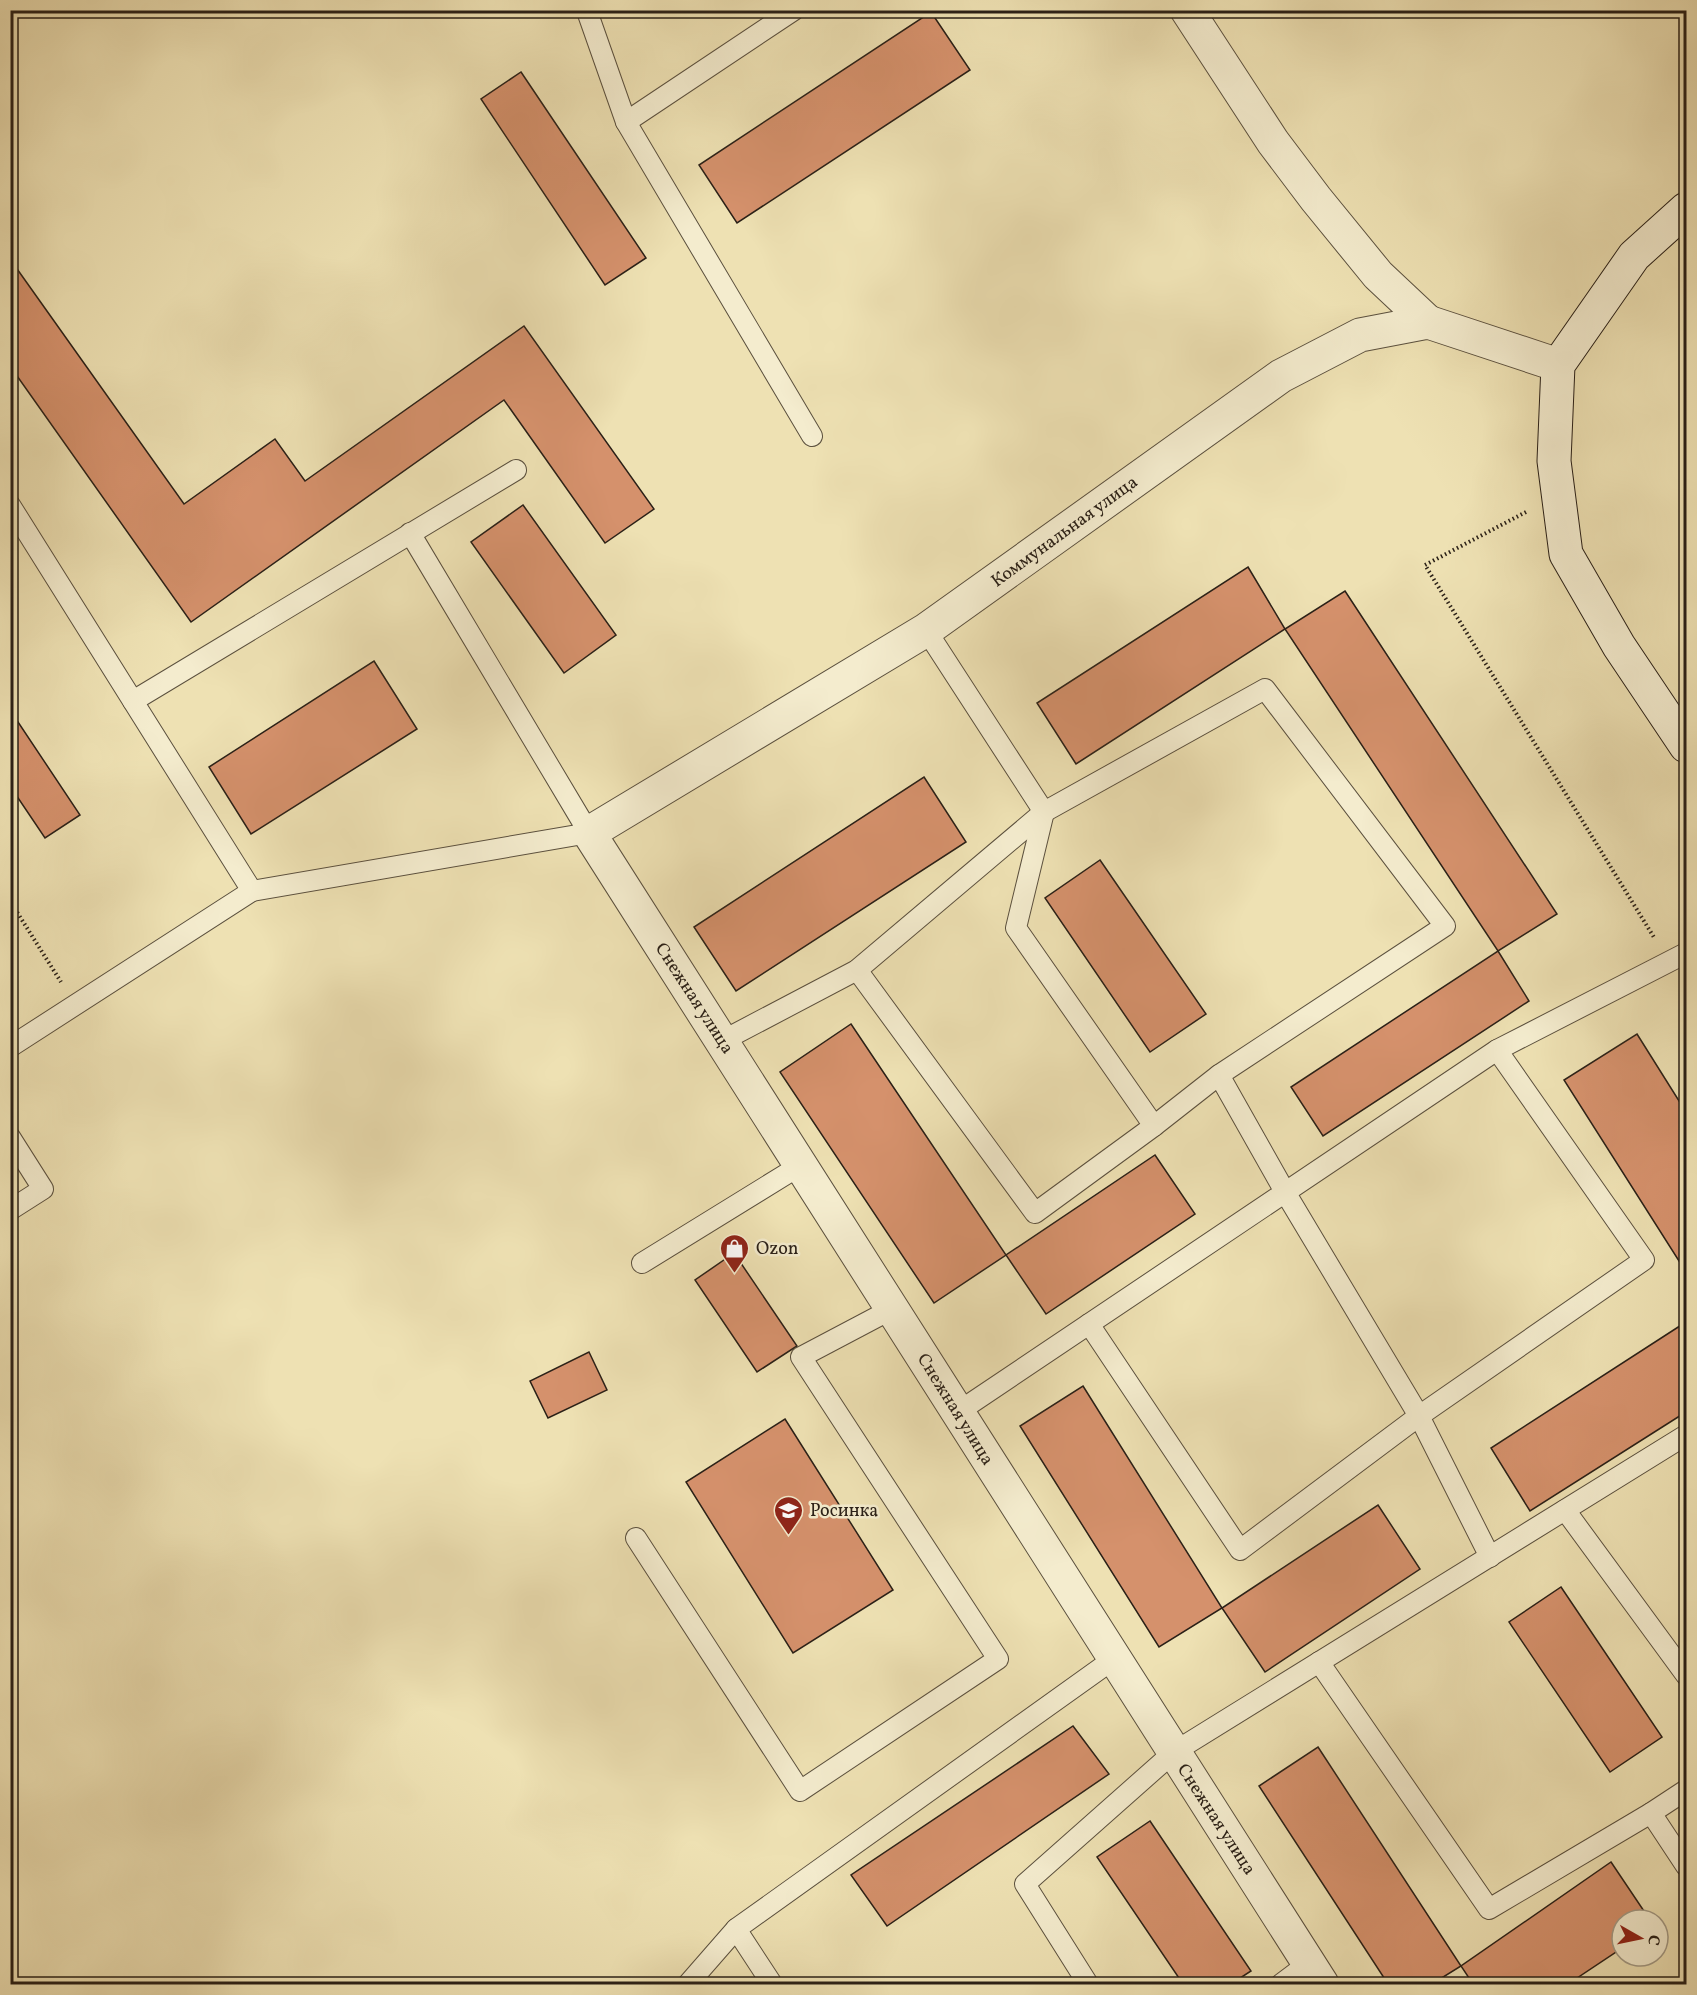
<svg xmlns="http://www.w3.org/2000/svg" width="1697" height="1995" viewBox="0 0 1697 1995" font-family="Vollkorn,serif">
  <style>
    .building { fill: #d5916c; stroke: #2a2017; stroke-width: 1.5 }
    .lines { fill: none; stroke-linecap: round; stroke-linejoin: round }
    .lane-casing { stroke: #5b503e; stroke-width: 22 }
    .street-casing { stroke: #5b503e; stroke-width: 35 }
    .secondary-casing { stroke: #2a2017; stroke-width: 35 }
    .path { stroke: #2a2017; stroke-width: 4; stroke-dasharray: 1.5 3; stroke-linecap: butt }
    .lane { stroke: #f4ecce; stroke-width: 20 }
    .street { stroke: #f4ecce; stroke-width: 33 }
    .secondary { stroke: #f4ecce; stroke-width: 33 }
    .labels { text-anchor: middle; stroke-width: 5; stroke-linejoin: round; paint-order: stroke }
    .street-label { font-size: 18px; fill: #2a2017; stroke: #f4ecce }
    .poi-label { font-size: 18px; fill: #2a2017; stroke: #f4ecce; text-anchor: start }
  </style>
  <rect width="100%" height="100%" fill="#eee1b3"/>
  <filter id="stains"><feTurbulence type="fractalNoise" baseFrequency=".00333" numOctaves="4"/><feColorMatrix values="0 0 0 0 .2 0 0 0 0 .09 0 0 0 0 .02 0 0 0 .5 -.17"/></filter>
  <radialGradient id="worn" r=".72"><stop offset=".6" stop-color="#630" stop-opacity="0"/><stop offset="1" stop-color="#630" stop-opacity=".3"/></radialGradient>
  <g class="building">
    <polygon points="931,12 970,70 737,223 699,165"/>
    <polygon points="521,72 646,258 605,285 481,99"/>
    <polygon points="10,259 184,504 275,439 305,481 524,326 654,509 605,543 504,400 191,622 10,366"/>
    <polygon points="523,505 616,635 564,673 471,542"/>
    <polygon points="1248,567 1285,629 1076,764 1037,703"/>
    <polygon points="1345,591 1557,914 1498,951 1285,629"/>
    <polygon points="374,661 417,729 251,834 209,767"/>
    <polygon points="10,710 80,815 45,838 10,786"/>
    <polygon points="924,777 966,842 736,991 694,927"/>
    <polygon points="1100,860 1206,1014 1150,1052 1045,898"/>
    <polygon points="1498,951 1529,1001 1323,1136 1291,1087"/>
    <polygon points="851,1024 1006,1255 934,1303 780,1072"/>
    <polygon points="1637,1034 1686,1112 1686,1272 1564,1080"/>
    <polygon points="1155,1155 1195,1214 1046,1314 1006,1255"/>
    <polygon points="734,1253 797,1346 757,1372 695,1280"/>
    <polygon points="1686,1322 1686,1412 1530,1511 1491,1448"/>
    <polygon points="589,1352 607,1390 548,1418 530,1381"/>
    <polygon points="1083,1386 1222,1608 1159,1647 1020,1426"/>
    <polygon points="785,1419 893,1590 793,1653 686,1482"/>
    <polygon points="1378,1505 1420,1569 1265,1672 1222,1608"/>
    <polygon points="1561,1587 1662,1737 1610,1772 1509,1622"/>
    <polygon points="1073,1726 1109,1774 887,1926 851,1875"/>
    <polygon points="1318,1747 1461,1966 1432,1984 1388,1984 1259,1786"/>
    <polygon points="1150,1821 1251,1971 1231,1984 1183,1984 1097,1857"/>
    <polygon points="1611,1862 1650,1920 1622,1920 1622,1948 1568,1984 1473,1984 1461,1966"/>
  </g>
  <g class="lines">
    <defs>
      <g id="lane">
        <polyline points="588,14 626,122 812,436"/>
        <polyline points="626,122 794,10"/>
        <polyline points="10,505 252,891 589,833 410,533"/>
        <polyline points="926,630 1044,812 1016,928 1154,1126 1219,1075 1285,1192 1419,1416 1490,1557"/>
        <polyline points="133,701 516,470"/>
        <polyline points="857,970 1035,1213 1154,1126"/>
        <polyline points="722,1041 857,970 1044,812 1265,689 1445,926 1219,1075"/>
        <polyline points="10,1047 252,891"/>
        <polyline points="10,1137 43,1189 10,1210"/>
        <polyline points="642,1263 801,1165"/>
        <polyline points="1089,1324 1240,1550 1419,1416 1644,1260 1497,1050"/>
        <polyline points="958,1412 1497,1050 1686,953"/>
        <polyline points="1565,1510 1686,1675"/>
        <polyline points="636,1538 800,1791 998,1659 801,1357 892,1309"/>
        <polyline points="1319,1662 1489,1909 1651,1813 1686,1790"/>
        <polyline points="1651,1813 1686,1866"/>
        <polyline points="688,1984 736,1929"/>
        <polyline points="772,1984 736,1929 1115,1658"/>
        <polyline points="1088,1984 1025,1884 1174,1752 1686,1435"/>
        <polyline points="1281,1984 1309,1963"/>
      </g>
      <g id="street">
        <polyline points="1187,10 1273,142 1316,199 1378,275 1428,322"/>
        <polyline points="1322,1984 589,833 926,630 1281,376 1360,335 1428,322 1558,365"/>
      </g>
      <polyline id="secondary" points="1686,209 1634,256 1558,365 1554,461 1566,554 1619,646 1686,746"/>
    </defs>
    <use href="#lane" class="lane-casing"/>
    <use href="#street" class="street-casing"/>
    <use href="#secondary" class="secondary-casing"/>
    <g class="path">
      <polyline points="1526,512 1425,565 1655,939"/>
      <polyline points="10,901 61,982"/>
    </g>
    <use href="#lane" class="lane"/>
    <use href="#street" class="street"/>
    <use href="#secondary" class="secondary"/>
  </g>
  <defs>
    <symbol id="shop-pin" viewBox="-11 -11 22 30"><path d="M0 17L-7.5 6A9.5 9.5 0 1 1 7.5 6Z" fill="#8f2418" stroke="#f4ecce"/><path d="M-5-2.5h2.3a2.7 3.5 0 0 1 5.4 0H5L5.5 6h-11ZM-1.5-2.5h3a1.5 2.3 0 0 0-3 0Z" fill="#fff"/></symbol>
    <symbol id="school-pin" viewBox="-11 -11 22 30"><path d="M0 17L-7.5 6A9.5 9.5 0 1 1 7.5 6Z" fill="#8f2418" stroke="#f4ecce"/><path d="M0-5L7-2L0 1L-7-2ZM-4 1L0 2.5L4 1V4Q0 6-4 4Z" fill="#fff"/></symbol>
  </defs>
  <g fill-rule="evenodd">
    <use href="#shop-pin" x="718" y="1232" width="33" height="45"/>
    <use href="#school-pin" x="772" y="1494" width="33" height="45"/>
  </g>
  <g class="labels">
    <g class="street-label">
      <text transform="translate(1064 531) rotate(-36)" y="6">Коммунальная улица</text>
      <text transform="translate(695 998) rotate(57)" y="6">Снежная улица</text>
      <text transform="translate(956 1409) rotate(58)" y="6">Снежная улица</text>
      <text transform="translate(1217 1819) rotate(57)" y="6">Снежная улица</text>
    </g>
    <g class="poi-label">
      <text x="756" y="1254">Ozon</text>
      <text x="810" y="1516">Росинка</text>
    </g>
  </g>
  <rect width="1697" height="1995" fill="none" stroke="#eee1b3" stroke-width="36"/>
  <rect x="12" y="12" width="1673" height="1971" fill="none" stroke="#2a2017" stroke-width="3"/>
  <rect x="18" y="18" width="1661" height="1959" fill="none" stroke="#2a2017" stroke-width="1.5"/>
  <g transform="translate(1640 1938) rotate(99)"><circle r="28" fill="#f4ecce" stroke="#a39a85" stroke-width="1.5"/>
  <path d="M0-4.5L10 22L0 15L-10 22Z" fill="#8f2418"/>
  <text y="-9" font-size="16" font-weight="bold" text-anchor="middle" fill="#2a2017">С</text>
  </g>
  <rect width="100%" height="100%" filter="url(#stains)"/>
  <rect width="100%" height="100%" fill="url(#worn)"/>
</svg>
